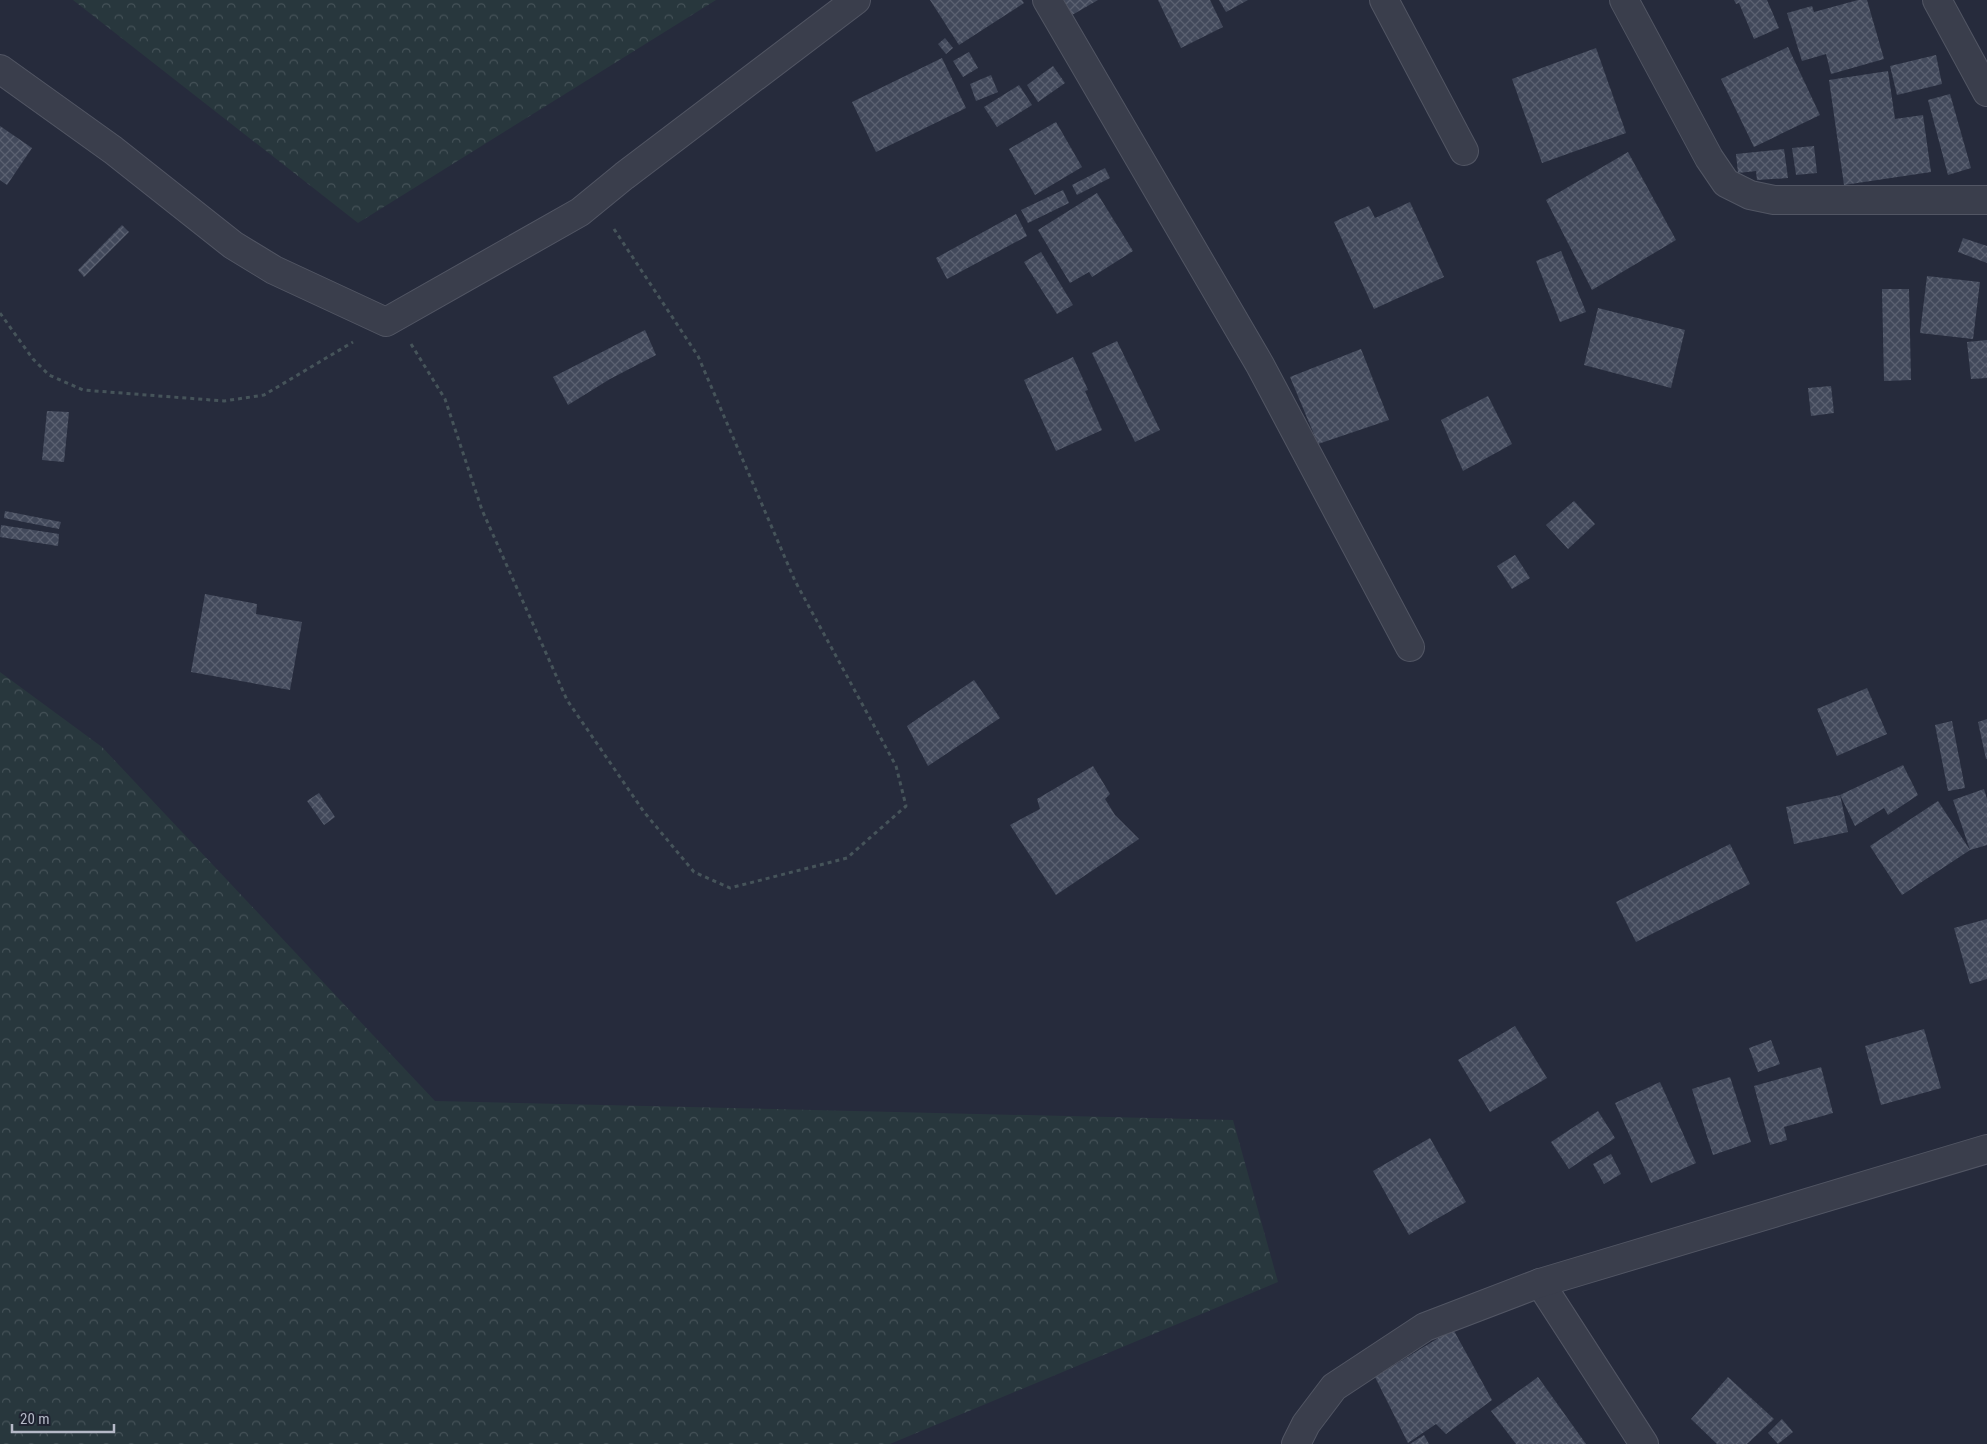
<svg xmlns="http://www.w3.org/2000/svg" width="1987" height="1444" viewBox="0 0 1987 1444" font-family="'Roboto Condensed',sans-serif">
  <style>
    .forest { fill: url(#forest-crowns) }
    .building { fill: url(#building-cross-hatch) }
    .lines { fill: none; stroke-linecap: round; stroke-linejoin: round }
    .minor-casing { stroke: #525664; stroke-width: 30 }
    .path { stroke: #46545a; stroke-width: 3; stroke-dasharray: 4 4; stroke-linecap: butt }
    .minor { stroke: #3a3e4c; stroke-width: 28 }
  </style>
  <defs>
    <pattern id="forest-crowns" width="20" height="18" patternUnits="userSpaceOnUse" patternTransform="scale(1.25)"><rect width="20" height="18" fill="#28373d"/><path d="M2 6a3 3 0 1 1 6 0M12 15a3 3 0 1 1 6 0" fill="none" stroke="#455258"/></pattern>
    <pattern id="building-cross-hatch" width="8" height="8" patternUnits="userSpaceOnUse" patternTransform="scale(1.25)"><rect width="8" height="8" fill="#42495b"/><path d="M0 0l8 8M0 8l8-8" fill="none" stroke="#5b6171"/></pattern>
  </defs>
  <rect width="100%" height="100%" fill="#262b3c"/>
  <g class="forest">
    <polygon points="73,0 716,0 358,223"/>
    <polygon points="0,672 102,747 435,1101 1233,1120 1278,1282 890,1444 0,1444"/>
  </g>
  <g class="building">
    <polygon points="930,0 1022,0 1024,3 959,45"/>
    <polygon points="1064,0 1098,0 1072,15"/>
    <polygon points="1158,0 1210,0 1223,27 1181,48"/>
    <polygon points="1219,0 1248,0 1226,12"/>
    <polygon points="1734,0 1767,0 1779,28 1754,39 1739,3 1736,4"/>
    <polygon points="1858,0 1867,0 1884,59 1831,74 1826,54 1802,61 1787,13 1812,6 1814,12"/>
    <polygon points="945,38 953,48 946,54 938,44"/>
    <polygon points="1788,47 1820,115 1754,147 1721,79"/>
    <polygon points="1596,48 1626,133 1542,163 1512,79"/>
    <polygon points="969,52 978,68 963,77 953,61"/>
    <polygon points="1936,55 1942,84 1897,95 1890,66"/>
    <polygon points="942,58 966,108 876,152 852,102"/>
    <polygon points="1053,66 1065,83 1038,102 1027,85"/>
    <polygon points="1888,71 1895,119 1923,115 1931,172 1844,185 1829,80"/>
    <polygon points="991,75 998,92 976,101 970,84"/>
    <polygon points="1019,85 1032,105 997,127 984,107"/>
    <polygon points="1950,94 1971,168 1948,175 1928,100"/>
    <polygon points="1056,122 1082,167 1035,195 1009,149"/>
    <polygon points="0,126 32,148 7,185 0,180"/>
    <polygon points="1814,146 1817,173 1796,175 1792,148"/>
    <polygon points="1784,149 1788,178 1757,180 1756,171 1738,173 1736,154"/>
    <polygon points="1628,152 1676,240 1592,290 1546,200"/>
    <polygon points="1105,168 1110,178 1077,195 1072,185"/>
    <polygon points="1063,190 1069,203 1028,223 1021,210"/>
    <polygon points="1097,193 1133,251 1092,277 1089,272 1070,283 1038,230"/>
    <polygon points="1410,202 1444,277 1374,309 1334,222 1369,206 1375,218"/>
    <polygon points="1016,214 1027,236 947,279 936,258"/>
    <polygon points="122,225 129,232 84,277 78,270"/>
    <polygon points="1963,238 1987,246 1987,263 1958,252"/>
    <polygon points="1561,251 1586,312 1560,322 1536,261"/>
    <polygon points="1041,252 1073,305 1057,314 1024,262"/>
    <polygon points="1927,276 1980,282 1973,339 1920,333"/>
    <polygon points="1882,289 1909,289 1911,380 1884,381"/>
    <polygon points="1598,308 1685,330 1671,388 1584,365"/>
    <polygon points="645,330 656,355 610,379 568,405 553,377"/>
    <polygon points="1987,340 1987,378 1971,379 1967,342"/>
    <polygon points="1117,341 1160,430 1135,442 1092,353"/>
    <polygon points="1361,349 1389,420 1318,444 1290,377"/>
    <polygon points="1073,357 1088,390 1085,391 1102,430 1056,451 1024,380"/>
    <polygon points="1831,386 1834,413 1811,416 1808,388"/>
    <polygon points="1488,396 1512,444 1463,471 1441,420"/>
    <polygon points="47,411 69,412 64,462 42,460"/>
    <polygon points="1574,501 1595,524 1568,549 1546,525"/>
    <polygon points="5,511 61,522 59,529 4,518"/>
    <polygon points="1,525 59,534 58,546 0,537"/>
    <polygon points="1515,555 1530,578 1512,589 1497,566"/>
    <polygon points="205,594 257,604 256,614 302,622 290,690 191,672"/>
    <polygon points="974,680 1000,718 928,766 907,726"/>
    <polygon points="1867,688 1887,734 1837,756 1817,709"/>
    <polygon points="1987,719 1987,759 1986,759 1978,722"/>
    <polygon points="1952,721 1965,788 1948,791 1935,725"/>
    <polygon points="1903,765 1918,795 1888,815 1884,808 1855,826 1840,795"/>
    <polygon points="1093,766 1110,794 1105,799 1115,815 1139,839 1056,895 1010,825 1040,809 1037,799"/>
    <polygon points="1984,789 1987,799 1987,845 1970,850 1902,895 1870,846 1938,801 1970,850 1953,800"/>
    <polygon points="319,793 335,817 324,825 307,801"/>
    <polygon points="1840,795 1848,832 1794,844 1786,807"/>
    <polygon points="1730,844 1750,884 1636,942 1616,902"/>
    <polygon points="1987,919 1987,979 1970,984 1954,928"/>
    <polygon points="1515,1026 1547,1078 1490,1112 1458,1060"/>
    <polygon points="1924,1029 1941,1088 1881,1105 1865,1046"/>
    <polygon points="1771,1040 1780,1064 1758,1072 1749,1048"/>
    <polygon points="1821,1067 1833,1113 1784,1127 1787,1140 1770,1145 1754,1086"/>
    <polygon points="1730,1077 1751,1142 1713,1155 1692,1089"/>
    <polygon points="1660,1082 1696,1163 1651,1183 1615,1103"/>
    <polygon points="1598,1111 1615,1138 1569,1169 1551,1142"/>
    <polygon points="1430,1138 1466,1202 1409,1235 1373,1171"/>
    <polygon points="1611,1154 1621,1174 1604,1184 1593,1164"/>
    <polygon points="1453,1329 1492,1400 1446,1434 1436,1424 1408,1443 1375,1377"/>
    <polygon points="1538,1377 1586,1444 1516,1444 1491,1411"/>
    <polygon points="1728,1377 1774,1419 1747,1444 1717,1444 1691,1419"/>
    <polygon points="1782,1419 1793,1432 1778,1444 1768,1433"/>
    <polygon points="1424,1435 1429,1444 1410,1444"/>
  </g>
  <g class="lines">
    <defs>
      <g id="minor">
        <polyline points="1047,0 1260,365 1410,647"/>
        <polyline points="1384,0 1464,151"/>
        <polyline points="1624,0 1709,158 1726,183 1750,195 1774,200 1987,200"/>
        <polyline points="1937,0 1987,92"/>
        <polyline points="0,69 113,150 233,245 274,270 386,322 580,212 624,176 856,0"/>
        <polyline points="1540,1283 1644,1444"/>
        <polyline points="1296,1444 1306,1424 1334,1387 1425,1327 1540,1283 1987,1149"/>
      </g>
    </defs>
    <use href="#minor" class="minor-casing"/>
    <g class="path">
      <polyline points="0,313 33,359 49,375 83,390 224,401 264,395 353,342"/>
      <polyline points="411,344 445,399 482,510 567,700 644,812 694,872 730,888 847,858 906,806 896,766 795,581 698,356 612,226"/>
    </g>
    <use href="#minor" class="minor"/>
  </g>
  <path d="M12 1424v8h102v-8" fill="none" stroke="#b5b9c7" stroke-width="2.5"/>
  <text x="20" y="1424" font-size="15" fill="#b5b9c7" stroke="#1f2331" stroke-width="4" paint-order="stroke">20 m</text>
</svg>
